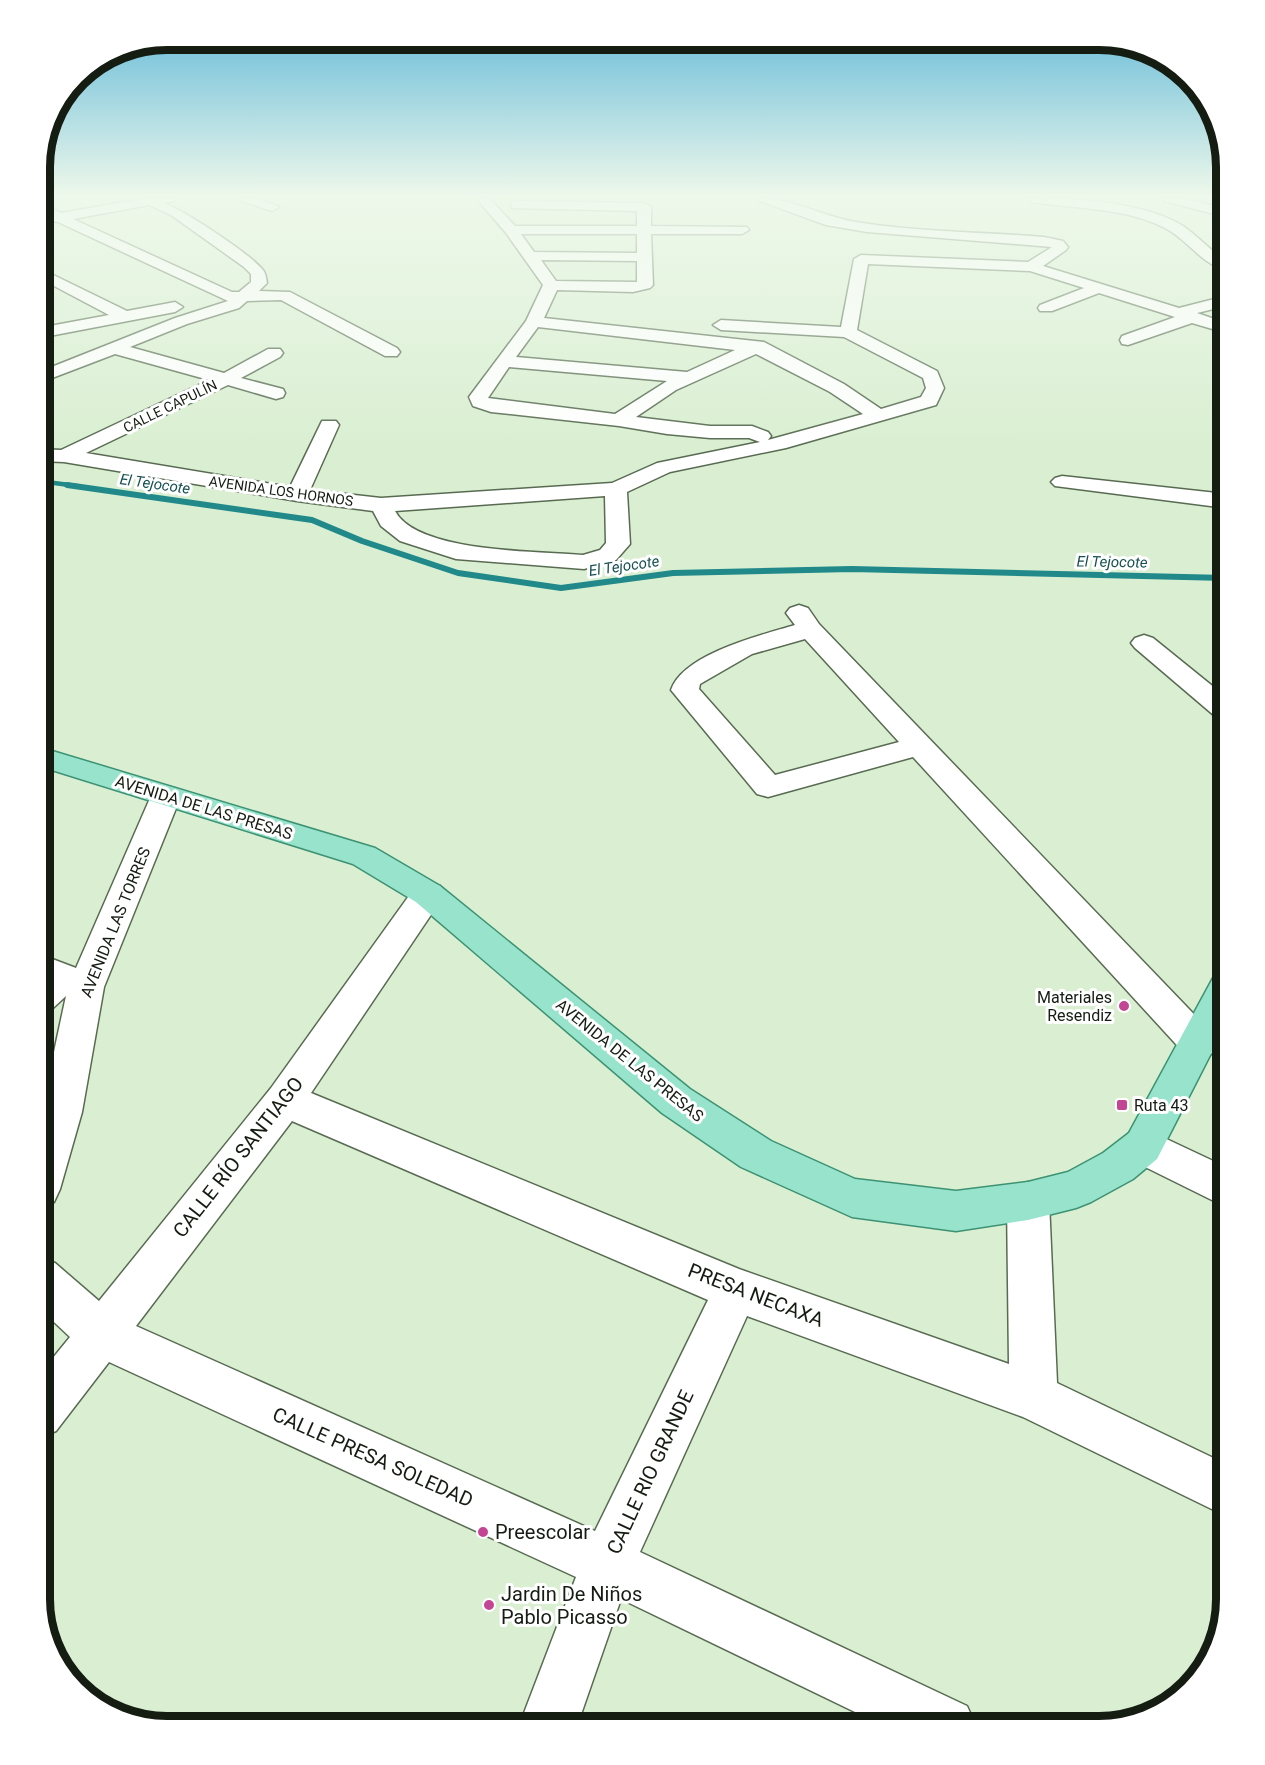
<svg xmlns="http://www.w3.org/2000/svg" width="1265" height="1765" viewBox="0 0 1265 1765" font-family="Roboto,sans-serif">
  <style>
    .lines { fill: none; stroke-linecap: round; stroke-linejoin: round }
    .stream-far1 { stroke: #21898a; stroke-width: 4.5 }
    .stream { stroke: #21898a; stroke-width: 6 }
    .minor-casing { stroke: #586b52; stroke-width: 3 }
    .major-casing { stroke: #3d9274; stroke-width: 3 }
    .minor { fill: #fff; fill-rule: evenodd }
    .major { fill: #97e3cb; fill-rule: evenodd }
    .poi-dot { fill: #c34695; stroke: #fff; stroke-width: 2 }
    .labels { text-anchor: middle; stroke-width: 6; stroke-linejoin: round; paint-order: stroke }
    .far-street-label { font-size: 14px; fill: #151c12; stroke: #fff }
    .far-water-label { font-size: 15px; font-style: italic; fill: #165052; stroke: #fff }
    .street-label { font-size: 16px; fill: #151c12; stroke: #fff }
    .poi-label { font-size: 16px; fill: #151c12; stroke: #fff; text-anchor: end }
    .near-street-label { font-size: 20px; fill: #151c12; stroke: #fff }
    .near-poi-label { font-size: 20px; fill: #151c12; stroke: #fff; text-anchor: start }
    .rim { fill: none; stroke: #151c12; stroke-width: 8 }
  </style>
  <rect width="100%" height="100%" fill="#daefd2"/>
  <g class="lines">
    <polyline class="stream-far1" points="39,481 77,486"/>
    <polyline class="stream" points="67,485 312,520 362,541 458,573 561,588 673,573 852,569 1226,578"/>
    <defs>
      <g id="minor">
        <path d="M147,198H175L174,201L164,203C186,212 248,252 263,270C266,274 266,278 267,283L259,291L290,292L397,348L400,352L397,356H385L281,300L247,301L239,308L187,324L130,347L224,373L268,349H280L283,353L280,357L241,378L283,389L285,393L283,397L276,399L228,385L86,453L290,487L322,421H336L339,425L310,490L381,498L612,483L657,463L760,442L749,438H710L667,434L619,426L491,412L473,406L469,397L526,321L543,285L506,233L476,198H489L515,226H637V211L512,208L511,205L512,202L517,201L644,203L651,207V226L747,227L749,230L742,234H651L653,285L650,288L633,292L557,290L544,318L764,342L844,384L881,409L921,397L926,388L923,378L844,337L721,330L713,325L721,320L841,327L854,259L861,255L1028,262L1052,247L867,232L826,225L760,201L759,198C792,198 823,217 856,222C917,232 982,232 1044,237L1063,241L1068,247L1066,250L1043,266L1179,308L1226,296V306L1197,313L1226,323V333L1192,323L1128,345L1122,344L1120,340L1122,336L1175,317L1099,293L1052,311H1040L1038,308L1040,305L1084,288L1030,271L868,264L857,330L937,371L944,388L936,405L786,448L670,472L627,492L630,544L616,560L584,569L456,559L400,541L381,526L373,511L297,501L64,462L39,461V449L61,450L209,380L115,354L39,383V372L175,318L228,301L58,222L51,221L39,213V204L61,213ZM149,205L171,215L244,267L251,274V282L239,292H232L73,219ZM521,234H637V253L534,252ZM541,260L637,261V282L556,281ZM538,327L735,350L687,372L516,357ZM756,354L830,392L863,414L768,440L771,436L768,432L752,426H710L636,417L676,390ZM509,367L667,381L615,414L488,398ZM605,496L606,543L600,550L583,555C539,551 417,553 395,511Z"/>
        <polygon points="241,198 258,198 279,207 272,211 242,201"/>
        <path d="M1026,198C1073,198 1142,201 1183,226C1198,236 1210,251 1226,260V270C1201,264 1187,239 1165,228C1124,207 1076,209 1032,202Z"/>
        <polygon points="1163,198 1183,198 1226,209 1226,217 1164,201"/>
        <polygon points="39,268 127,311 175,302 183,307 175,312 39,338 39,328 109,315 39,278"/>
        <polygon points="1062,476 1226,494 1226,508 1055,486 1051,482 1055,478"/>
        <path d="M799,605L808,608L819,624L1211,1032L1217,1043L1211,1054L1198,1058L1185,1054L913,757L768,797L757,794L671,690C683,654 761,635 795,625L786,613L790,608ZM805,639L899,742L775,775L699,689L700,684L752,654Z"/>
        <polygon points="1144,635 1153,638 1226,697 1226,719 1216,717 1135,648 1131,643 1135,638"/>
        <polygon points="166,786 177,789 181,796 104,987 82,1112 60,1189 54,1202 39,1208 39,1122 66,996 52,1009 39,1013 39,954 76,968 151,796 155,789"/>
        <path d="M428,882L440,886L445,894L311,1093L739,1269L1009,1364L1007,1201L1013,1187L1028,1182L1043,1187L1049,1201L1057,1383L1226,1464V1516L1023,1417L747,1316L640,1552L967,1706L976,1726H884L621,1599L577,1726H519L576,1577L109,1362L56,1431L39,1438V1375L70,1337L39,1308V1257L55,1263L99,1301L271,1088L416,886ZM292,1121L708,1300L595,1531L136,1326Z"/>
        <polygon points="1143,1128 1226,1167 1226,1207 1129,1159 1123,1146 1129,1133"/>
      </g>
      <polygon id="major" points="39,747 375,848 440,886 690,1089 771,1141 855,1179 956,1191 1028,1182 1068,1172 1103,1153 1129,1133 1213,978 1226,974 1226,1024 1157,1159 1133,1179 1091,1202 1076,1208 1028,1220 956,1231 852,1217 741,1167 662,1113 416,902 353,864 39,766"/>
    </defs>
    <use href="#minor" class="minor-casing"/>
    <use href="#major" class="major-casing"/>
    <use href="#minor" class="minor"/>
    <use href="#major" class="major"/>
  </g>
  <linearGradient id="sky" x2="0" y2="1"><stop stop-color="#5ab6d7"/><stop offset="0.44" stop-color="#eef8eb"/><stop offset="1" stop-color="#eef8eb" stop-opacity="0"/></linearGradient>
  <rect width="1265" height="445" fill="url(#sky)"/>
  <g class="poi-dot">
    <circle cx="1124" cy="1006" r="6"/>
    <rect x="1116" y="1099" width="12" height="12" rx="3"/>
    <circle cx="483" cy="1532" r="6"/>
    <circle cx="489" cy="1605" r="6"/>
  </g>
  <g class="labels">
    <g class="far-street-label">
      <text transform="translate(170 406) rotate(-26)" y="5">CALLE CAPULÍN</text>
      <text transform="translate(281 491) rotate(8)" y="5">AVENIDA LOS HORNOS</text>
    </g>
    <g class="far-water-label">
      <text transform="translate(155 484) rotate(8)" y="5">El Tejocote</text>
      <text transform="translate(1112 562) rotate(1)" y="5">El Tejocote</text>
      <text transform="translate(624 566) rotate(-8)" y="5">El Tejocote</text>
    </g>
    <g class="street-label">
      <text transform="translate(204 807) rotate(17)" y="6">AVENIDA DE LAS PRESAS</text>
      <text transform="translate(115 922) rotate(-68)" y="6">AVENIDA LAS TORRES</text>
      <text transform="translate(630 1060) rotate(39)" y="6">AVENIDA DE LAS PRESAS</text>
    </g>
    <g class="poi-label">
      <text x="1112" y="1003">Materiales<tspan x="1112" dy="18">Resendiz</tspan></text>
      <text x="1134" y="1111" text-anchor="start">Ruta 43</text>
    </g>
    <g class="near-street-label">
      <text transform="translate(238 1157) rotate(-52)" y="7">CALLE RÍO SANTIAGO</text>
      <text transform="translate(756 1295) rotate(21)" y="7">PRESA NECAXA</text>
      <text transform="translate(373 1457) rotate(24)" y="7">CALLE PRESA SOLEDAD</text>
      <text transform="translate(650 1472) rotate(-65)" y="7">CALLE RIO GRANDE</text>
    </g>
    <g class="near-poi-label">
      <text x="495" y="1539">Preescolar</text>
      <text x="501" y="1601">Jardin De Niños<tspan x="501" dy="23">Pablo Picasso</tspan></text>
    </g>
  </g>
  <path d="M0 0H1265V1765H0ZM167 50H1099A117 117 0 0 1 1216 167V1599A117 117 0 0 1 1099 1716H167A117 117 0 0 1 50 1599V167A117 117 0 0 1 167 50Z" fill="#fff" fill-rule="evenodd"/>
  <path class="rim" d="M167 50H1099A117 117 0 0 1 1216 167V1599A117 117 0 0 1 1099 1716H167A117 117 0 0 1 50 1599V167A117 117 0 0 1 167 50Z"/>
</svg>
